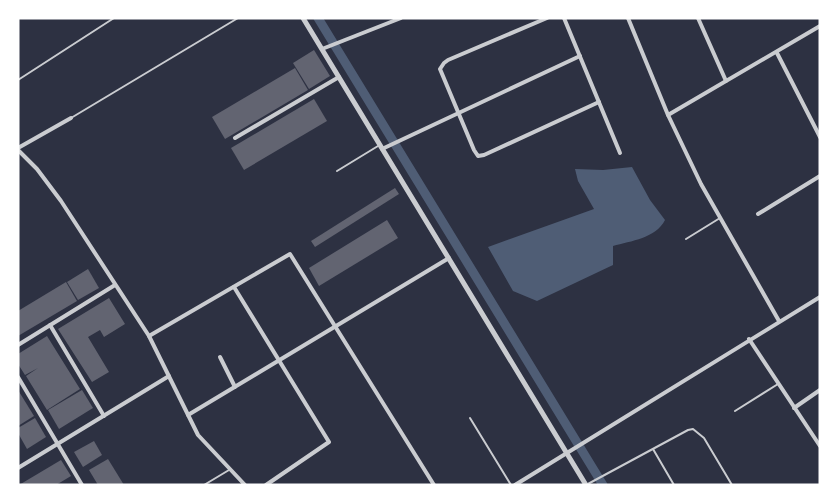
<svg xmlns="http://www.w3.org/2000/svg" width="838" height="503" viewBox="0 0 838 503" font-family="Poppins,sans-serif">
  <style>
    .water { fill: #4f5d75 }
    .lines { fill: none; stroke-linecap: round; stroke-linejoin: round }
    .canal { stroke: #4f5d75; stroke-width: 9 }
    .building { fill: #626471 }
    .service { stroke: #caccd0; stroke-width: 2 }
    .minor { stroke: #caccd0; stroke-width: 4 }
    .tertiary { stroke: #caccd0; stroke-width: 5 }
  </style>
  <rect width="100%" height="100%" fill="#2d3142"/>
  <path class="water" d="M632,167L650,200L665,220C656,238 631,241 613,246V265L537,301L513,291L488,247L594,209L578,181L575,169L603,170Z"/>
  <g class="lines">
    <polyline class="canal" points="318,18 603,485"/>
  </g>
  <g class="building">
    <polygon points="314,50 330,76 309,89 293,63"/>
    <polygon points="295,68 308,90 225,139 212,117"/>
    <polygon points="314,99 327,121 244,170 231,148"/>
    <polygon points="395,188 399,194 315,247 311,241"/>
    <polygon points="387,220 398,238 319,286 309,268"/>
    <polygon points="88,269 99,288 78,300 67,282"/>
    <polygon points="66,282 77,301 18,336 18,311"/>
    <polygon points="109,298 125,324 104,337 100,330 88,337 109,372 92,382 58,329"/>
    <polygon points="47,336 80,389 47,410 26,376 38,368 25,375 18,364 18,354"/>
    <polygon points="18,390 34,416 18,426"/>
    <polygon points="82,390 93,408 59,429 48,410"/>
    <polygon points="35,418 46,437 27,449 18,433 18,428"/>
    <polygon points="94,441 102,455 83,467 74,452"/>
    <polygon points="108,459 124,485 98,485 89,470"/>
    <polygon points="61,460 71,476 56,485 19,485"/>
  </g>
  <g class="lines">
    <g class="service">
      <polyline points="18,80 114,18"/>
      <polyline points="71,118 238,18"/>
      <polyline points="337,171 378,146"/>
      <polyline points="686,239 720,218"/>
      <polyline points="735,411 778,384"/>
      <polyline points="470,418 511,485"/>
      <polyline points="653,449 674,485"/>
      <polyline points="204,485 229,470"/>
      <polyline points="586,485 688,430 693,429 704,438 732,485"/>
    </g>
    <g class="minor">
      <polyline points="547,18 448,60 444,63 440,69 474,150 478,156 484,155 599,102"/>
      <polyline points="564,18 620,153"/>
      <polyline points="628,18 668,115 701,184 779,321"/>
      <polyline points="698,18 726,81"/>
      <polyline points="322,49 401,18"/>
      <polyline points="777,53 820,137"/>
      <polyline points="668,115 820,26"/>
      <polyline points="235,138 339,77"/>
      <polyline points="18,148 71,118"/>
      <polyline points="382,149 580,56"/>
      <polyline points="18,150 37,169 61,201 149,336 198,435 245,485"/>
      <polyline points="758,214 820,176"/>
      <polyline points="234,287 329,442 266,485"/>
      <polyline points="50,325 104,416"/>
      <polyline points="149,336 290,254 434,485"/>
      <polyline points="749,339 820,446"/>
      <polyline points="18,345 115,285"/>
      <polyline points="220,357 235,387"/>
      <polyline points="18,377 82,485"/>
      <polyline points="794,408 820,390"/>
      <polyline points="188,415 449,258"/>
      <polyline points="18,468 169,376"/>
      <polyline points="515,485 820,297"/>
    </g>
    <polyline class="tertiary" points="303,18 586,485"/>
  </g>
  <rect width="838" height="503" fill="none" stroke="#ffffff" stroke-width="39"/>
</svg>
